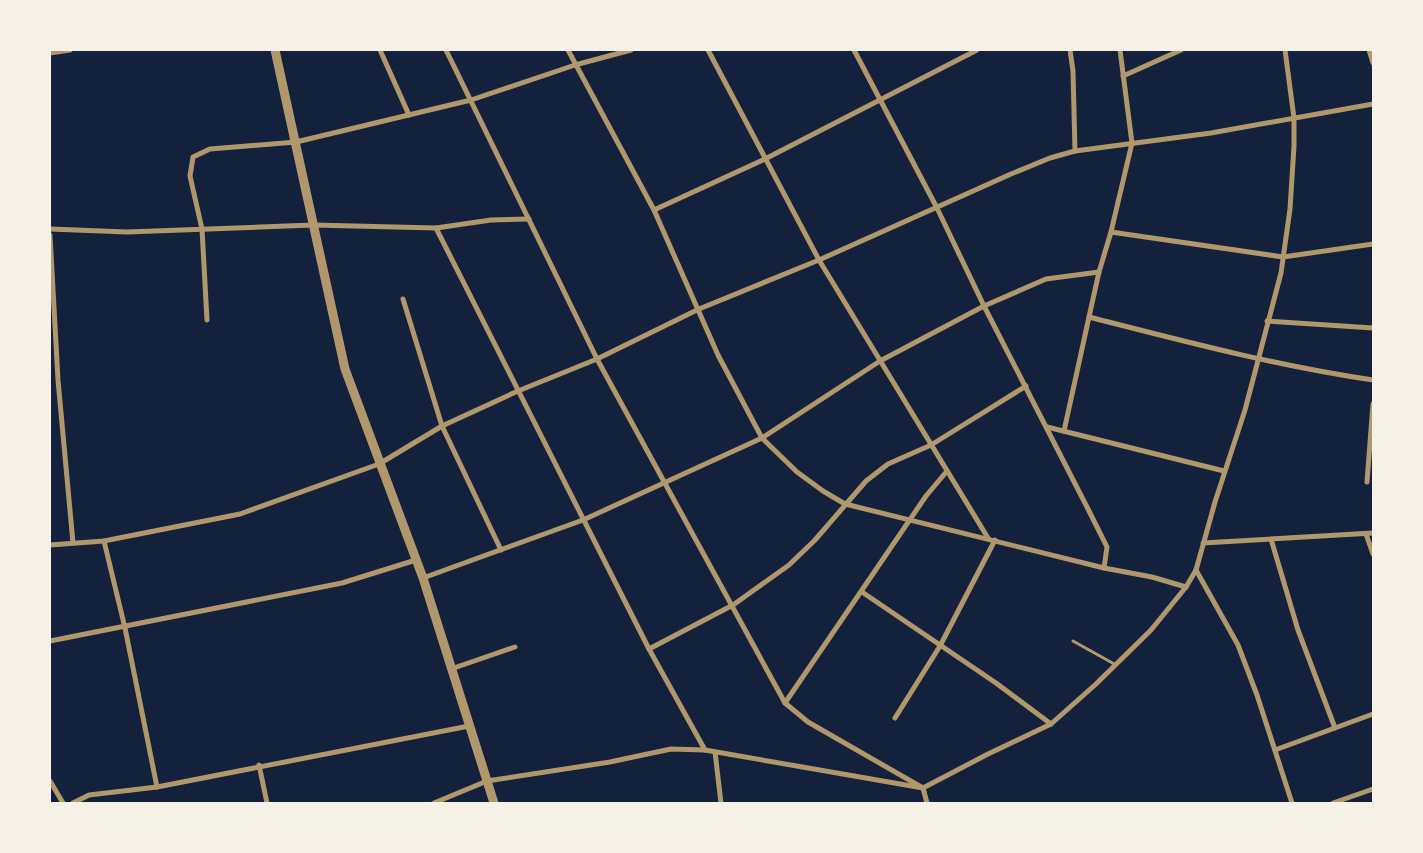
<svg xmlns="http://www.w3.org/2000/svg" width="1423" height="853" viewBox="0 0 1423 853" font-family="Signika,sans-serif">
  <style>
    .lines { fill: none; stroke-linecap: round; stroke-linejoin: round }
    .service { stroke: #b1986c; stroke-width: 3 }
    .minor { stroke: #b1986c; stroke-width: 5 }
    .tertiary { stroke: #b1986c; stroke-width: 9 }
  </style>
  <rect width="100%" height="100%" fill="#14213d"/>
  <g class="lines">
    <polyline class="service" points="1073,641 1116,665"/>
    <g class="minor">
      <polyline points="380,50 409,115"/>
      <polyline points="446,50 597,359 785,703 808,722 923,788 927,803"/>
      <polyline points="568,50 654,210 718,355 762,438 797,472 823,491 845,504 1104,568 1152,577 1186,587"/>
      <polyline points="708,50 819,260 988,538"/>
      <polyline points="854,50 937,208 984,306 1089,511 1107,547 1104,568"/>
      <polyline points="1070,50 1073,71 1075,151"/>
      <polyline points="1369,50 1373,63"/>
      <polyline points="50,53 70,50"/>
      <polyline points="1123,76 1181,50"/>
      <polyline points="654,210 765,159 977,50"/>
      <polyline points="436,228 649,649 705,750"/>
      <polyline points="50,229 127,232 313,225 436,228 491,220 529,219"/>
      <polyline points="1111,232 1132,143 1120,50"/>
      <polyline points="50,235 58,380 73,543"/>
      <path d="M1099,272L1089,317C1183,341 1277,366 1373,380"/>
      <polyline points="403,299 442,426 501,550"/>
      <polyline points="207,320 202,229 190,176 193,157 210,149 296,142 471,100 575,65 631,50"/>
      <polyline points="1267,321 1373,328"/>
      <polyline points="1047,427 1224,471"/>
      <polyline points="1064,431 1089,317"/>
      <polyline points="1367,482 1373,404"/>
      <polyline points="1366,534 1373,554"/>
      <polyline points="1271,539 1298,630 1335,728"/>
      <polyline points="104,541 125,628 157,787"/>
      <polyline points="1203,543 1373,533"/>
      <polyline points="50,545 104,541 240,514 379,464 442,426 518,391 597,359 699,309 819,260 1011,174 1050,158 1075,151 1211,133 1373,104"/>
      <polyline points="1196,570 1238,645 1257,695 1292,803"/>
      <polyline points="423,578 583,520 762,438 880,361 984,306 1046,279 1099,272 1111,232 1283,257 1373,244"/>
      <polyline points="862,592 996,683 1051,724"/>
      <polyline points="50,641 342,583 416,560"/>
      <polyline points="649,649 733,605 789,565 815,540 866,481 888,464 931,445 1026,386"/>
      <polyline points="451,669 515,647"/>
      <polyline points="785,703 926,496 947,471"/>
      <polyline points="895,718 940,646 995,540"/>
      <polyline points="1275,750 1373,714"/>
      <polyline points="715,752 721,803"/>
      <polyline points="259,765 267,803"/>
      <polyline points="50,781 63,803"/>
      <polyline points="73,803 89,795 157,787 469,726"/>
      <polyline points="434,803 487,781 610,762 671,749 705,750 923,788 988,754 1051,724 1096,684 1151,630 1186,587 1196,570 1215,502 1245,410 1281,273 1290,209 1294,146 1294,118 1285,50"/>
      <polyline points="1333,803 1373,789"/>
    </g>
    <polyline class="tertiary" points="275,50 345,369 423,578 494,803"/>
  </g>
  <rect width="1423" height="853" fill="none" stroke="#f6f1e7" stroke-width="102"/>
</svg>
